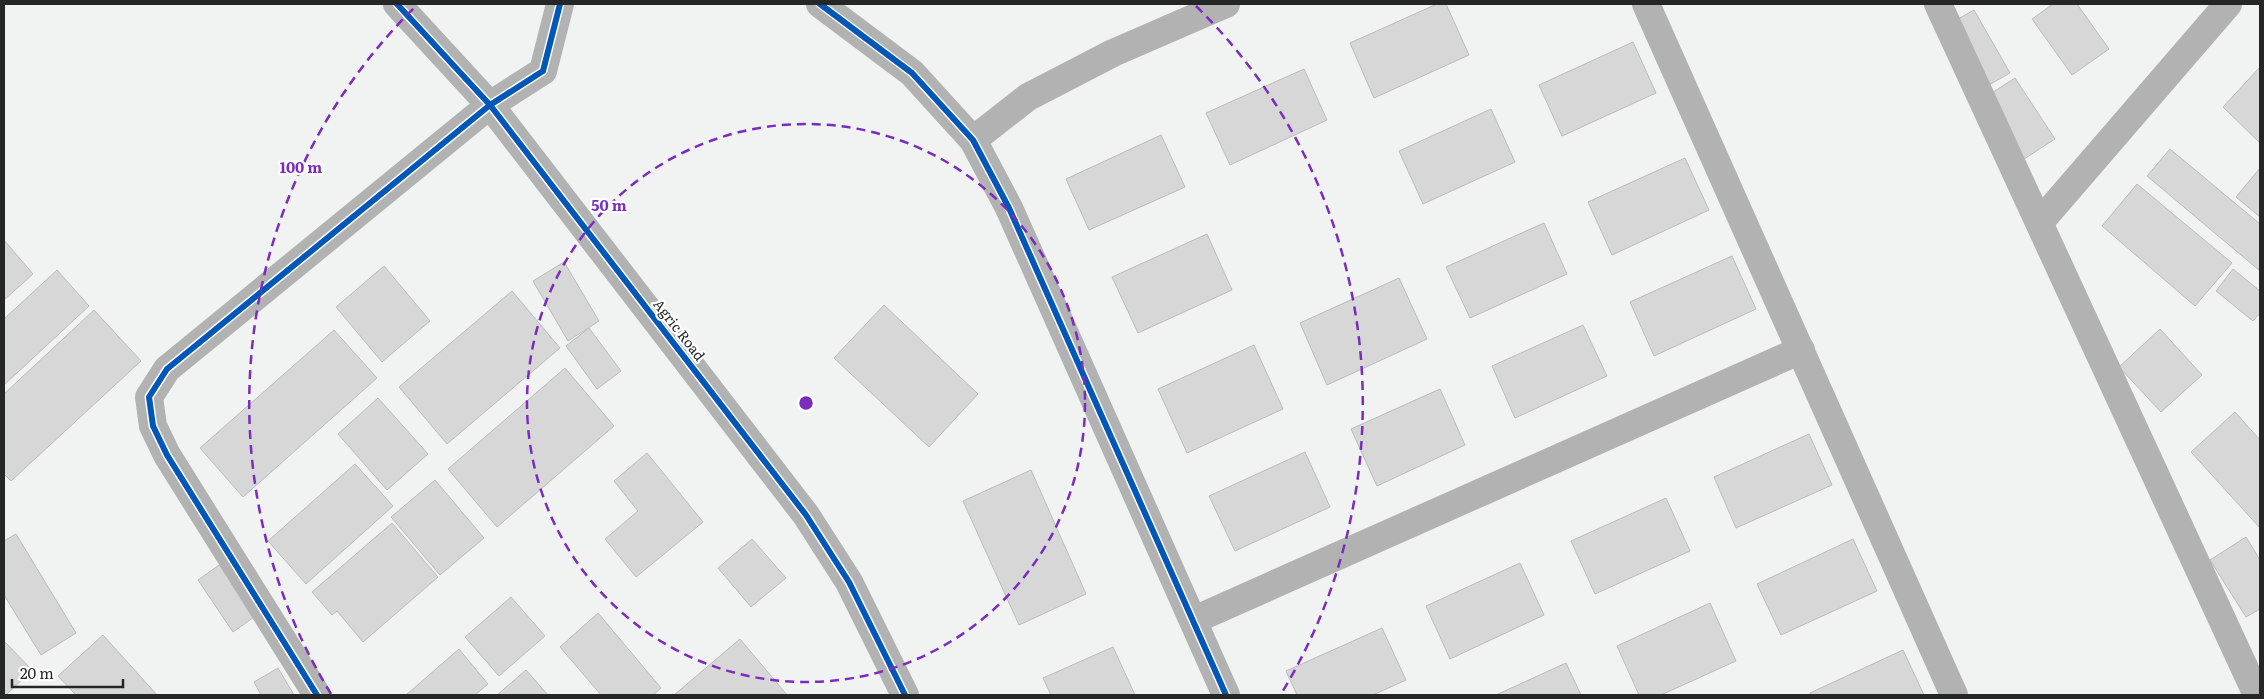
<svg xmlns="http://www.w3.org/2000/svg" width="2264" height="699" viewBox="0 0 2264 699" font-family="Literata,serif">
  <style>
    .building { fill: #d7d7d8; stroke: #bbb }
    .lines { fill: none; stroke-linecap: round; stroke-linejoin: round }
    .minor { stroke: #b2b2b2; stroke-width: 28 }
    .tertiary { stroke: #b2b2b2; stroke-width: 28 }
    .cycleway-casing { stroke: #fff; stroke-width: 9 }
    .cycleway { stroke: #0057b8; stroke-width: 6 }
    .ring { fill: none; stroke: #7b2cbf; stroke-width: 2.5; stroke-dasharray: 9 6 }
    .labels { text-anchor: middle; stroke-width: 4.5; stroke-linejoin: round; paint-order: stroke }
    .street-label { font-size: 14px; fill: #252726; stroke: #fff }
    .centre { fill: #7b2cbf; stroke: #fff; stroke-width: 2.5 }
    .ring-label { font-size: 15px; text-anchor: middle; font-weight: bold; fill: #7b2cbf; stroke: #fff; stroke-width: 4.5; stroke-linejoin: round; paint-order: stroke }
  </style>
  <rect width="100%" height="100%" fill="#f1f2f2"/>
  <g class="building">
    <polygon points="1437,4 1446,4 1469,55 1374,98 1350,43"/>
    <polygon points="2053,4 2077,4 2109,49 2072,75 2032,19"/>
    <polygon points="1974,10 2010,73 1987,86 1951,23"/>
    <polygon points="1633,42 1656,93 1562,136 1539,85"/>
    <polygon points="2260,67 2260,143 2223,107"/>
    <polygon points="1304,69 1327,120 1230,165 1206,113"/>
    <polygon points="2015,78 2055,139 2024,159 1984,98"/>
    <polygon points="1491,109 1515,162 1423,204 1399,151"/>
    <polygon points="1161,135 1185,187 1089,230 1066,179"/>
    <polygon points="2170,149 2260,224 2260,271 2147,176"/>
    <polygon points="1685,158 1709,210 1612,255 1588,202"/>
    <polygon points="2260,168 2260,217 2236,197"/>
    <polygon points="2137,184 2232,263 2195,306 2102,226"/>
    <polygon points="1544,223 1567,274 1470,318 1446,267"/>
    <polygon points="1207,234 1232,290 1138,333 1112,277"/>
    <polygon points="4,240 33,274 4,300"/>
    <polygon points="1732,256 1756,309 1654,356 1630,302"/>
    <polygon points="564,262 599,321 568,341 533,281"/>
    <polygon points="384,266 430,321 382,362 336,307"/>
    <polygon points="2233,269 2260,291 2260,313 2253,321 2216,291"/>
    <polygon points="57,270 89,306 4,385 4,319"/>
    <polygon points="1399,278 1427,339 1327,385 1300,323"/>
    <polygon points="512,291 560,348 447,444 399,387"/>
    <polygon points="884,305 978,394 929,447 834,358"/>
    <polygon points="94,310 141,361 11,481 4,474 4,394"/>
    <polygon points="1583,325 1607,376 1515,418 1492,366"/>
    <polygon points="589,328 621,371 597,389 566,346"/>
    <polygon points="2160,329 2202,375 2161,412 2119,367"/>
    <polygon points="334,330 377,378 243,497 200,448"/>
    <polygon points="1254,345 1283,409 1187,453 1158,389"/>
    <polygon points="565,368 614,426 497,527 448,469"/>
    <polygon points="1440,389 1465,445 1377,486 1351,429"/>
    <polygon points="378,398 428,454 387,490 338,434"/>
    <polygon points="2235,412 2260,440 2260,528 2191,452"/>
    <polygon points="1809,434 1832,485 1736,528 1714,477"/>
    <polygon points="1305,452 1330,507 1235,551 1209,496"/>
    <polygon points="647,453 703,522 636,577 605,539 638,511 614,481"/>
    <polygon points="355,464 393,506 306,584 268,541"/>
    <polygon points="1031,470 1086,594 1019,625 963,501"/>
    <polygon points="435,480 484,538 440,575 391,517"/>
    <polygon points="1666,498 1690,551 1595,594 1571,541"/>
    <polygon points="392,523 438,577 363,642 337,611 332,615 312,592"/>
    <polygon points="16,534 76,633 41,655 4,595 4,541"/>
    <polygon points="2246,537 2260,560 2260,609 2246,617 2210,560"/>
    <polygon points="752,539 786,578 751,607 718,568"/>
    <polygon points="1853,539 1877,591 1781,635 1757,584"/>
    <polygon points="222,563 257,615 233,632 198,580"/>
    <polygon points="1520,563 1544,615 1450,659 1426,606"/>
    <polygon points="511,597 545,636 499,676 465,637"/>
    <polygon points="1710,603 1736,661 1661,695 1639,695 1617,646"/>
    <polygon points="598,613 661,688 653,695 601,695 560,647"/>
    <polygon points="1382,628 1406,680 1373,695 1297,695 1286,671"/>
    <polygon points="103,635 157,695 76,695 58,676"/>
    <polygon points="740,639 787,695 674,695"/>
    <polygon points="4,641 32,670 6,695 4,695"/>
    <polygon points="1113,647 1135,695 1051,695 1043,678"/>
    <polygon points="459,649 488,684 475,695 406,695"/>
    <polygon points="1903,650 1924,695 1811,695 1810,693"/>
    <polygon points="1566,663 1581,695 1496,695"/>
    <polygon points="278,668 294,695 261,695 254,682"/>
    <polygon points="526,670 548,695 497,695"/>
  </g>
  <g class="lines">
    <g class="minor">
      <polyline points="820,4 912,73 973,140 1009,208 1226,695"/>
      <polyline points="1646,4 1954,695"/>
      <polyline points="1938,4 2257,695"/>
      <polyline points="973,140 1028,97 1113,53 1226,4"/>
      <polyline points="2040,222 2228,4"/>
      <polyline points="1194,620 1801,350"/>
      <polyline points="317,695 167,455 153,426 149,397 167,369 490,105 543,71 560,4"/>
    </g>
    <polyline class="tertiary" points="397,4 490,105 806,515 849,582 905,695"/>
    <defs>
      <g id="cycleway">
        <polyline points="397,4 490,105 806,515 849,582 905,695"/>
        <polyline points="820,4 912,73 973,140 1009,208 1226,695"/>
        <polyline points="317,695 167,455 153,426 149,397 167,369 490,105 543,71 560,4"/>
      </g>
    </defs>
    <use href="#cycleway" class="cycleway-casing"/>
    <use href="#cycleway" class="cycleway"/>
  </g>
  <g class="ring">
    <circle cx="806" cy="403" r="279"/>
    <path d="M331 694A557 557 0 0 1 416 6M1196 6A557 557 0 0 1 1281 694"/>
  </g>
  <g class="labels">
    <g class="street-label">
      <text transform="translate(679 330) rotate(52)" y="5">Agric Road</text>
    </g>
  </g>
  <circle cx="806" cy="403" r="8" class="centre"/>
  <g class="ring-label">
    <text x="301" y="173">100 m</text>
    <text x="609" y="211">50 m</text>
  </g>
  <rect width="2264" height="699" fill="none" stroke="#252726" stroke-width="10"/>
  <path d="M12 679v8h111v-8" fill="none" stroke="#252726" stroke-width="2.5"/>
  <text x="20" y="679" font-size="15" fill="#252726" stroke="#ffffff" stroke-width="4" paint-order="stroke">20 m</text>
</svg>
